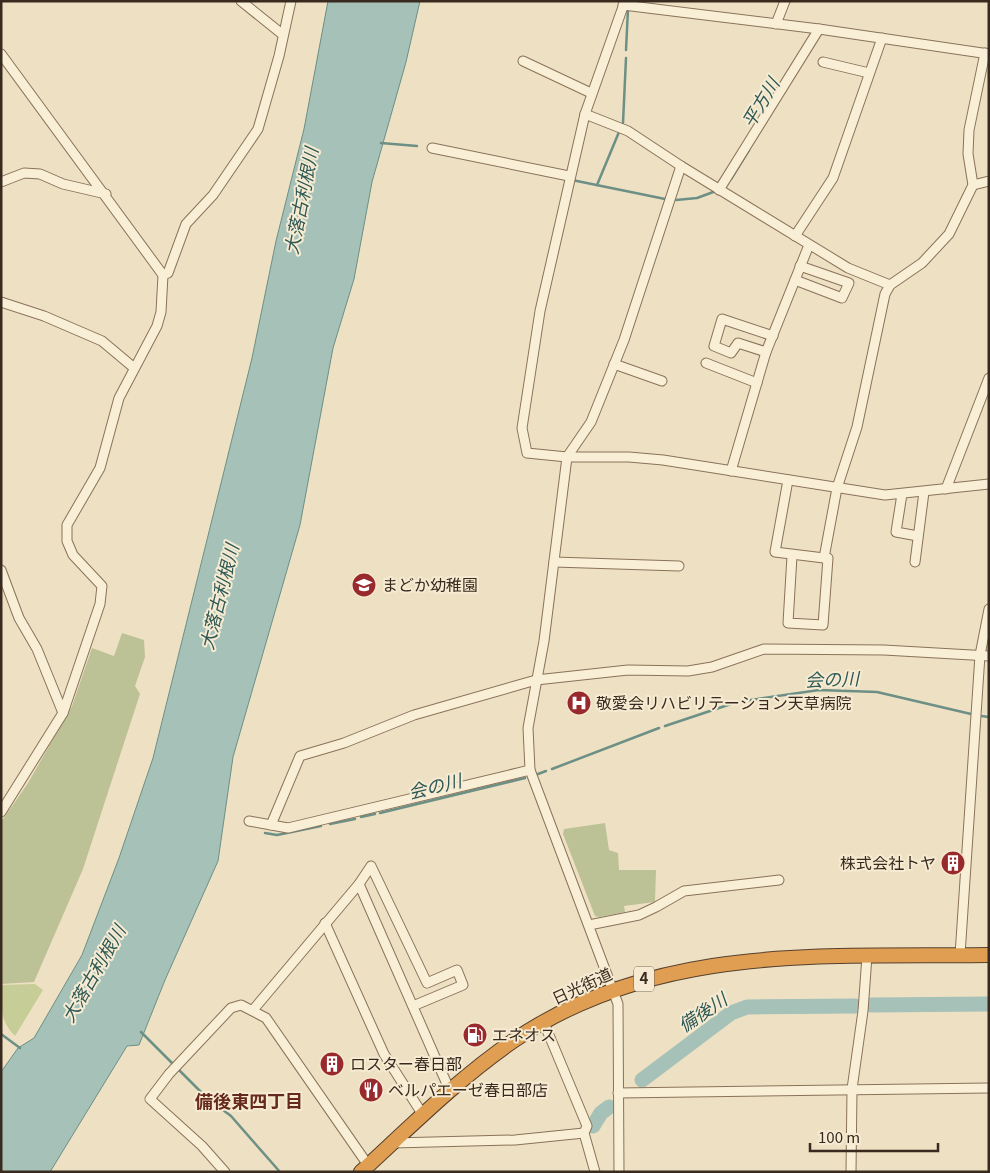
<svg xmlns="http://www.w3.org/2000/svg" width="990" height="1173" viewBox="0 0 990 1173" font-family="Georgia,'Noto Sans JP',serif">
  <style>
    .green { fill: #c7cd96 }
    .cemetery { fill: #bdc196 }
    .water { fill: #a5c1b8; stroke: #6c8f86 }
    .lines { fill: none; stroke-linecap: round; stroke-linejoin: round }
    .stream { stroke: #6c8f86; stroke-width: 2.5 }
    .river { stroke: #a5c1b8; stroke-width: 15 }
    .minor-casing { stroke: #897259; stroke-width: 11 }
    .highway-casing { stroke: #56402e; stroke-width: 16 }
    .minor { stroke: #f9eed6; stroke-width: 9 }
    .highway { stroke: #df9e52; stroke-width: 14 }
    .labels { text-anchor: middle; stroke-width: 4; stroke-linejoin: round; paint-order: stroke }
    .shield { fill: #f6ebd2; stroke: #716454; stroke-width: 1 }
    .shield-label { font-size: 15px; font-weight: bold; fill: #382a1e }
    .poi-label { font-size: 16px; fill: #382a1e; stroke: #f6ebd2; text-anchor: start }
    .street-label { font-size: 16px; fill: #382a1e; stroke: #f6ebd2 }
    .water-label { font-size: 18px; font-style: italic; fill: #2d5855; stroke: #f6ebd2 }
    .neighbourhood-label { font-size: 18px; font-weight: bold; fill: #662a1d; stroke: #f6ebd2 }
  </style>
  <rect width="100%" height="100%" fill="#eee1c3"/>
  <path class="green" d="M35,984L43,990L15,1036C0,1021 1,1008 1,985Z"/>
  <g class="cemetery">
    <polygon points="122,633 144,640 145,657 135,686 140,694 83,869 34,982 1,984 1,822 28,783 72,706 92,648 114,656"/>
    <polygon points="605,823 609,850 618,853 619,870 656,870 655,902 624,906 625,912 599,917 595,916 563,834 564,829"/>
  </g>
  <polygon class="water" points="328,1 420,1 406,62 372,182 354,279 333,348 300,525 233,757 218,861 165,980 139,1045 127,1046 50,1172 1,1172 1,1072 18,1048 34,1038 82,955 119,858 153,758 252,358 276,241 304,129"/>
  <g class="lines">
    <g class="stream">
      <polyline points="626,50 628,9"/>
      <polyline points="623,123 626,58"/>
      <polyline points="381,143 417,146"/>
      <polyline points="731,179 749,150"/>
      <polyline points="572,180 665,199"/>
      <polyline points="597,185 619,132"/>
      <polyline points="676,200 697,198 716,191"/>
      <polyline points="981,716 989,717"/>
      <polyline points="665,726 737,702 819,690 877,692 971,714"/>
      <polyline points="552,769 659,728"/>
      <polyline points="538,774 546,771"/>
      <polyline points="380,813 525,778"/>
      <polyline points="361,817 375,814"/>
      <polyline points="330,824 355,819"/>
      <polyline points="265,833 277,835 321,826"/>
      <polyline points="141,1032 207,1098 231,1116 280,1172"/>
      <polyline points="1,1034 20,1048"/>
    </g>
    <g class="river">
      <polyline points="871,1005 989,1004"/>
      <polyline points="642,1080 731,1013 747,1007 855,1006"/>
      <polyline points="593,1126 601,1113 609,1107"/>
    </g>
    <defs>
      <g id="minor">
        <polyline points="241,1 282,34"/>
        <polyline points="625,1 585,114 540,311 522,428 527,453 567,457 629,457 663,460 885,495 989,484"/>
        <polyline points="623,5 819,29 989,54"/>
        <polyline points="776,24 785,1"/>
        <polyline points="1,54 163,275 161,312 157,326 119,398 100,468 67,525 67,541 73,555 102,586 100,604 63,713 1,812"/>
        <polyline points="523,61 591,93"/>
        <polyline points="823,62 869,73"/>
        <polyline points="585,114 628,131 681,166 848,268 890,285"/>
        <polyline points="432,148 569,176"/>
        <polyline points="1,182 24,173 40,174 63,184 106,194"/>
        <polyline points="973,185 989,181"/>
        <polyline points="719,190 819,29"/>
        <polyline points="795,236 833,178 882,38"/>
        <polyline points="163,275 168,273 186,224 213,195 258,129 279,56 291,1"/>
        <polyline points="795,280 842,298 849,283 800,266"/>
        <polyline points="1,302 44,316 102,341 133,367"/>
        <polyline points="766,352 738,343 731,353 714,346 722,319 773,336"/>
        <polyline points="706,363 757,383"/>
        <polyline points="614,364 662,381"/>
        <polyline points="731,471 766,352 809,245"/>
        <polyline points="788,480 775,552 824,558"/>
        <polyline points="946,489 989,378"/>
        <polyline points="902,494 896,532 918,536"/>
        <polyline points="792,556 788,623 823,625 828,558 824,558 837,488 857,427 885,294 890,285 922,263 949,234 973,185 968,154 969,130 985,53"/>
        <polyline points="554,562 679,566"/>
        <polyline points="915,562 924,492"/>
        <polyline points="1,570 19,618 37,649 63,713"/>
        <polyline points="249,821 288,828 530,770"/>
        <polyline points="271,825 300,756 344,743 414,715 536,680 628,670 688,671 712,667 764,649 884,650 989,656"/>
        <polyline points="359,884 450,1091"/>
        <polyline points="325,923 384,1054 423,1115"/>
        <polyline points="589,925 639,915 656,907 684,891 779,880"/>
        <polyline points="960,955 980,655 989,609"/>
        <polyline points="253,1010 359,884 371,866 427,983 457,970 463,985 413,1006"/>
        <polyline points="544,1023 587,1126 584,1133 595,1172"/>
        <polyline points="618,1093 989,1088"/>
        <polyline points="393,1143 515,1140 584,1133"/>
        <polyline points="225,1172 202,1146 150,1099 169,1074 231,1008 241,1005 266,1018 368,1165"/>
        <polyline points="619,1172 618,1004 530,770 528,728 544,641 567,457 591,422 624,340 681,166"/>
        <polyline points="851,1172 852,1089 863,1011 867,956"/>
      </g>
      <path id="highway" d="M361,1172C410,1127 458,1079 513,1041C656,943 824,957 989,955"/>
    </defs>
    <use href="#minor" class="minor-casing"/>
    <use href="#highway" class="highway-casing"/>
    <use href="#minor" class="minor"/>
    <use href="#highway" class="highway"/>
  </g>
  <defs>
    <symbol id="school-disc" viewBox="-11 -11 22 22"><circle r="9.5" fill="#98292c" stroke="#f6ebd2"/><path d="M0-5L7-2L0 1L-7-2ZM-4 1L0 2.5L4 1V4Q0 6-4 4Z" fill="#fff"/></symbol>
    <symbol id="hospital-disc" viewBox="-11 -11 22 22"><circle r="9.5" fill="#98292c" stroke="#f6ebd2"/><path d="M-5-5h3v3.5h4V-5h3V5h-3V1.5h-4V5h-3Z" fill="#fff"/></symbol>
    <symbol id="building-disc" viewBox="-11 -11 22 22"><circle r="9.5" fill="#98292c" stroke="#f6ebd2"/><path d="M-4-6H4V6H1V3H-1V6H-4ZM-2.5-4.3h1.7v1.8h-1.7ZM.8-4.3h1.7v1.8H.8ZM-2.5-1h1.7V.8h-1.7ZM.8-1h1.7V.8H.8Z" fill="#fff"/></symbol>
    <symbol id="fuel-disc" viewBox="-11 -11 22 22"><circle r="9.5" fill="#98292c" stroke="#f6ebd2"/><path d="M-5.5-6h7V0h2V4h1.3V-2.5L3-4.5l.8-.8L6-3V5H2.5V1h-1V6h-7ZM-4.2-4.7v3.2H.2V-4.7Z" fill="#fff"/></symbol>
    <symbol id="restaurant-disc" viewBox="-11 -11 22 22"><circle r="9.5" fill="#98292c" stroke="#f6ebd2"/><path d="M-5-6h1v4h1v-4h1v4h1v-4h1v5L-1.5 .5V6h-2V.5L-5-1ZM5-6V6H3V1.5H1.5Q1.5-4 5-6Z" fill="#fff"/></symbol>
  </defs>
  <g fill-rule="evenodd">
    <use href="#school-disc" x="350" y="571" width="28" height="28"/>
    <use href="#hospital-disc" x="565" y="689" width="28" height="28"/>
    <use href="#building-disc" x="939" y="849" width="28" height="28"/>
    <use href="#fuel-disc" x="461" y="1021" width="28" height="28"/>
    <use href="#building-disc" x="318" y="1050" width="28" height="28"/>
    <use href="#restaurant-disc" x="357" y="1076" width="28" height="28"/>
  </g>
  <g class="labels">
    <rect class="shield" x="634" y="966.5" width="20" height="25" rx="4"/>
    <g class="shield-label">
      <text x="644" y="984">4</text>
    </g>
    <g class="poi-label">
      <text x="382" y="591">まどか幼稚園</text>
      <text x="596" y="709">敬愛会リハビリテーション天草病院</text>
      <text x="936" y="869" text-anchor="end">株式会社トヤ</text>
      <text x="492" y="1041">エネオス</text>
      <text x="350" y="1070">ロスター春日部</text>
      <text x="388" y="1096">ベルパエーゼ春日部店</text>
    </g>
    <g class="street-label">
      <text transform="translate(582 986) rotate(-25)" y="6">日光街道</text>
    </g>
    <g class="water-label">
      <text transform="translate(761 103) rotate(-59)" y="6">平方川</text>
      <text transform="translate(302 201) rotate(-79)" y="6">大落古利根川</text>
      <text transform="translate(220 597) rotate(-76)" y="6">大落古利根川</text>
      <text transform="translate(832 680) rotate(-2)" y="6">会の川</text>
      <text transform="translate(435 787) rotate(-14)" y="6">会の川</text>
      <text transform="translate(94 974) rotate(-60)" y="6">大落古利根川</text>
      <text transform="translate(703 1013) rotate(-34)" y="6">備後川</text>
    </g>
    <g class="neighbourhood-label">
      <text x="249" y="1108">備後東四丁目</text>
    </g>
  </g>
  <rect width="990" height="1173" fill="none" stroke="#382a1e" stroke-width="5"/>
  <path d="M810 1143v8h128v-8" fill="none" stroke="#382a1e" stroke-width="2.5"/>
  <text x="818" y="1143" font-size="15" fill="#382a1e" stroke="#f6ebd2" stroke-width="4" paint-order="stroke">100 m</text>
</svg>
